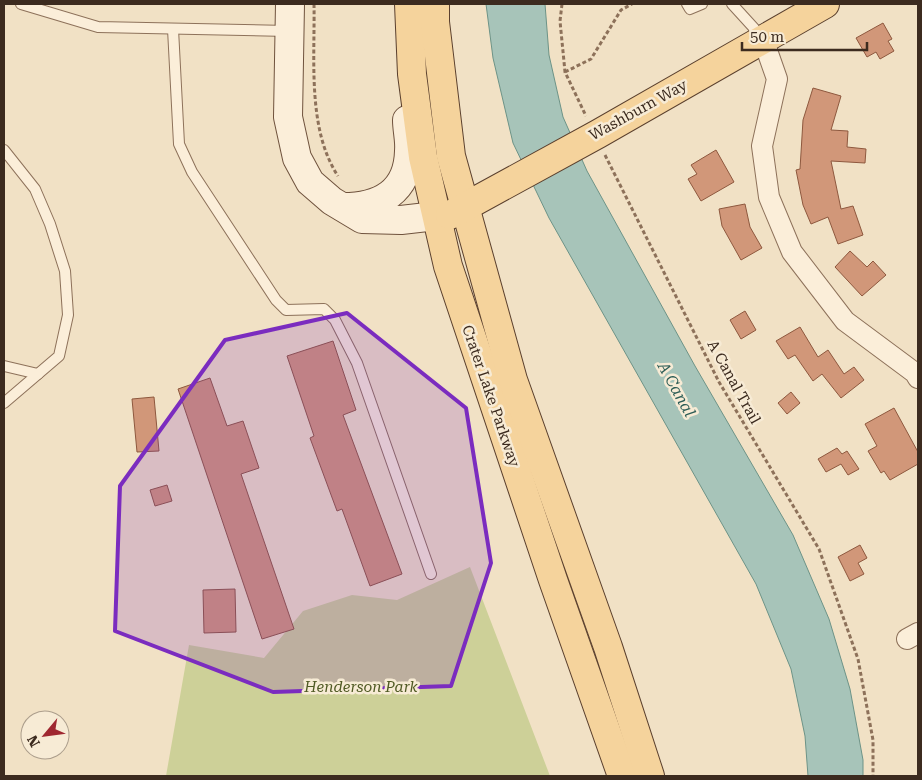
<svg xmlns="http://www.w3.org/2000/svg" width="922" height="780" viewBox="0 0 922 780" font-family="'Roboto Serif',serif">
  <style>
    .green { fill: #cdd098 }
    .water { fill: #a7c4b9; stroke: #6d9387 }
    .building { fill: #d19779; stroke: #8e583e }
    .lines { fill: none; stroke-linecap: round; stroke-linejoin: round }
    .service-casing { stroke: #8d715a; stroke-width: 12 }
    .minor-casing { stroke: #8d715a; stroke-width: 22 }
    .secondary-casing { stroke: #6f523d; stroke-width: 30 }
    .primary-casing { stroke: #5b402e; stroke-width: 30 }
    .path { stroke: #8d715a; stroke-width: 3; stroke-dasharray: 4 2.5; stroke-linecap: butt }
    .service { stroke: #fbeed9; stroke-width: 10 }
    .minor { stroke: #fbeed9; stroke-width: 20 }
    .secondary { stroke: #fbeed9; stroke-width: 28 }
    .primary { stroke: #f5d39c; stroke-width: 28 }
    .marked { fill: #7b2cbf; fill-opacity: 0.2; stroke: #7b2cbf; stroke-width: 4; stroke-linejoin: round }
    .labels { text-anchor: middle; stroke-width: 5; stroke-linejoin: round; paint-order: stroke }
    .street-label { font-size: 15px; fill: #3c2b1f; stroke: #f7ebd5 }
    .park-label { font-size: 15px; font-style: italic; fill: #505a24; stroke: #f7ebd5 }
    .water-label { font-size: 16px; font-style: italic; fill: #2d5d56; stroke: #f7ebd5 }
  </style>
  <rect width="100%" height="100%" fill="#f1e1c5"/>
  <polygon class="green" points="470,567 550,776 166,776 189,645 264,658 303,611 352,595 397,600"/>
  <polygon class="water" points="486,4 545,4 549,55 563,117 587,171 695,366 793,535 829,619 850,689 863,760 863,776 808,776 805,736 791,669 756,584 549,218 513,143 493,58"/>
  <g class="building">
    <polygon points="883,23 892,39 888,41 894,51 880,59 876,52 867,57 856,38"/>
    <polygon points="813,88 841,96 831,130 848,131 847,147 866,149 865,163 831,161 841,209 853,206 863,235 838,244 828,217 811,224 803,205 796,170 800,169 803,120"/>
    <polygon points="716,150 734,182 701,201 688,179 697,174 691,165"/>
    <polygon points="745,204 750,227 762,248 741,260 722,226 719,209"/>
    <polygon points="850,251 867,267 873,261 886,275 862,296 835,267"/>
    <polygon points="745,311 756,330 741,339 730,320"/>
    <polygon points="800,327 818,357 828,350 844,374 854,367 864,380 841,398 822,374 813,381 795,355 788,359 776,341"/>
    <polygon points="333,341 356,410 343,415 402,574 370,586 342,509 337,511 310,438 314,436 287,356"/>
    <polygon points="210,378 227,426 243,421 259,468 241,474 294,629 262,639 178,389"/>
    <polygon points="791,392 800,403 787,414 778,403"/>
    <polygon points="154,397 159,451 137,452 132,399"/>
    <polygon points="894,408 918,452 918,464 890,480 884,471 881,473 868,451 877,446 865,424"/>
    <polygon points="837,448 842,454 847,451 859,469 848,475 841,464 826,472 818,459"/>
    <polygon points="167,485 172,501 155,506 150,490"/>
    <polygon points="860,545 867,558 858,563 864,574 850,581 838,557"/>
    <polygon points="235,589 236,632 204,633 203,590"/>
  </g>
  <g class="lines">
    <defs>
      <g id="service">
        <polyline points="21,4 98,27 288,31"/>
        <polyline points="687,4 690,9 702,4"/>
        <polyline points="732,4 763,38"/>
        <polyline points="173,29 179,144 192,172 276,300 286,310 324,309 335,320 357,363 431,574"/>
        <polyline points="4,150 35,189 50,224 65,271 68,315 59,356 4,403"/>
        <polyline points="4,366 38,374"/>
      </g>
      <g id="minor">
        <polyline points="763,39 777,79 762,146 769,197 792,252 845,321 915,373 918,378"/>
        <polyline points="907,639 918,633"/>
      </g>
      <g id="secondary">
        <polyline points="290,4 288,117 297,158 310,182 332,201 362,219 401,220 436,216"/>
        <path d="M343,207C380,207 408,192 409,151C410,141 407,130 407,120"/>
      </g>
      <g id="primary">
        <polyline points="409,4 412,74 423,157 448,266 553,580 622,776"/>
        <polyline points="435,4 435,22 451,156 513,380 608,647 650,776"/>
        <polyline points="450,215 598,134 825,4"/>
      </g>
    </defs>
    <use href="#service" class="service-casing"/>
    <use href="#minor" class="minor-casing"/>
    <use href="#secondary" class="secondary-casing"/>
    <use href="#primary" class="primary-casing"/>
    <g class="path">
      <path d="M314,4C315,59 307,129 338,176"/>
      <polyline points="562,4 560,21 565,72 586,116"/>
      <polyline points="565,72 591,59 621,10 632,4"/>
      <polyline points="605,155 719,382 819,549 858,659 873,740 873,776"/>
    </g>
    <use href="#service" class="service"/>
    <use href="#minor" class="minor"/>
    <use href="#secondary" class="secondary"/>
    <use href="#primary" class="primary"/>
  </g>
  <path class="marked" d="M347,313L466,408L491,563L451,686L273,692L115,631L120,486L225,340Z"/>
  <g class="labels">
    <g class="street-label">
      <text transform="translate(638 110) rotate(-29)" y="5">Washburn Way</text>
      <text transform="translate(734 382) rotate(61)" y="5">A Canal Trail</text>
      <text transform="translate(491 396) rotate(71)" y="5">Crater Lake Parkway</text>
    </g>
    <g class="park-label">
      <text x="361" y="692">Henderson Park</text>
    </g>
    <g class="water-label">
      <text transform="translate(677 389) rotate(61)" y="6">A Canal</text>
    </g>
  </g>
  <rect width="922" height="780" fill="none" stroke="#3c2b1f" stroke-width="10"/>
  <g transform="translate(45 735) rotate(241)"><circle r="24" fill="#f7ebd5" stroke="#ac9e8c"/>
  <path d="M0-4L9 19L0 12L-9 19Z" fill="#9f2730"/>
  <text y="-8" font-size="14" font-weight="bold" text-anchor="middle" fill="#3c2b1f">N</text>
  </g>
  <path d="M742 42v8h125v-8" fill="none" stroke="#3c2b1f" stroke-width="2.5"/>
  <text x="750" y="42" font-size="15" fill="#3c2b1f" stroke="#f7ebd5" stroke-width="4" paint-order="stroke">50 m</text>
</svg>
